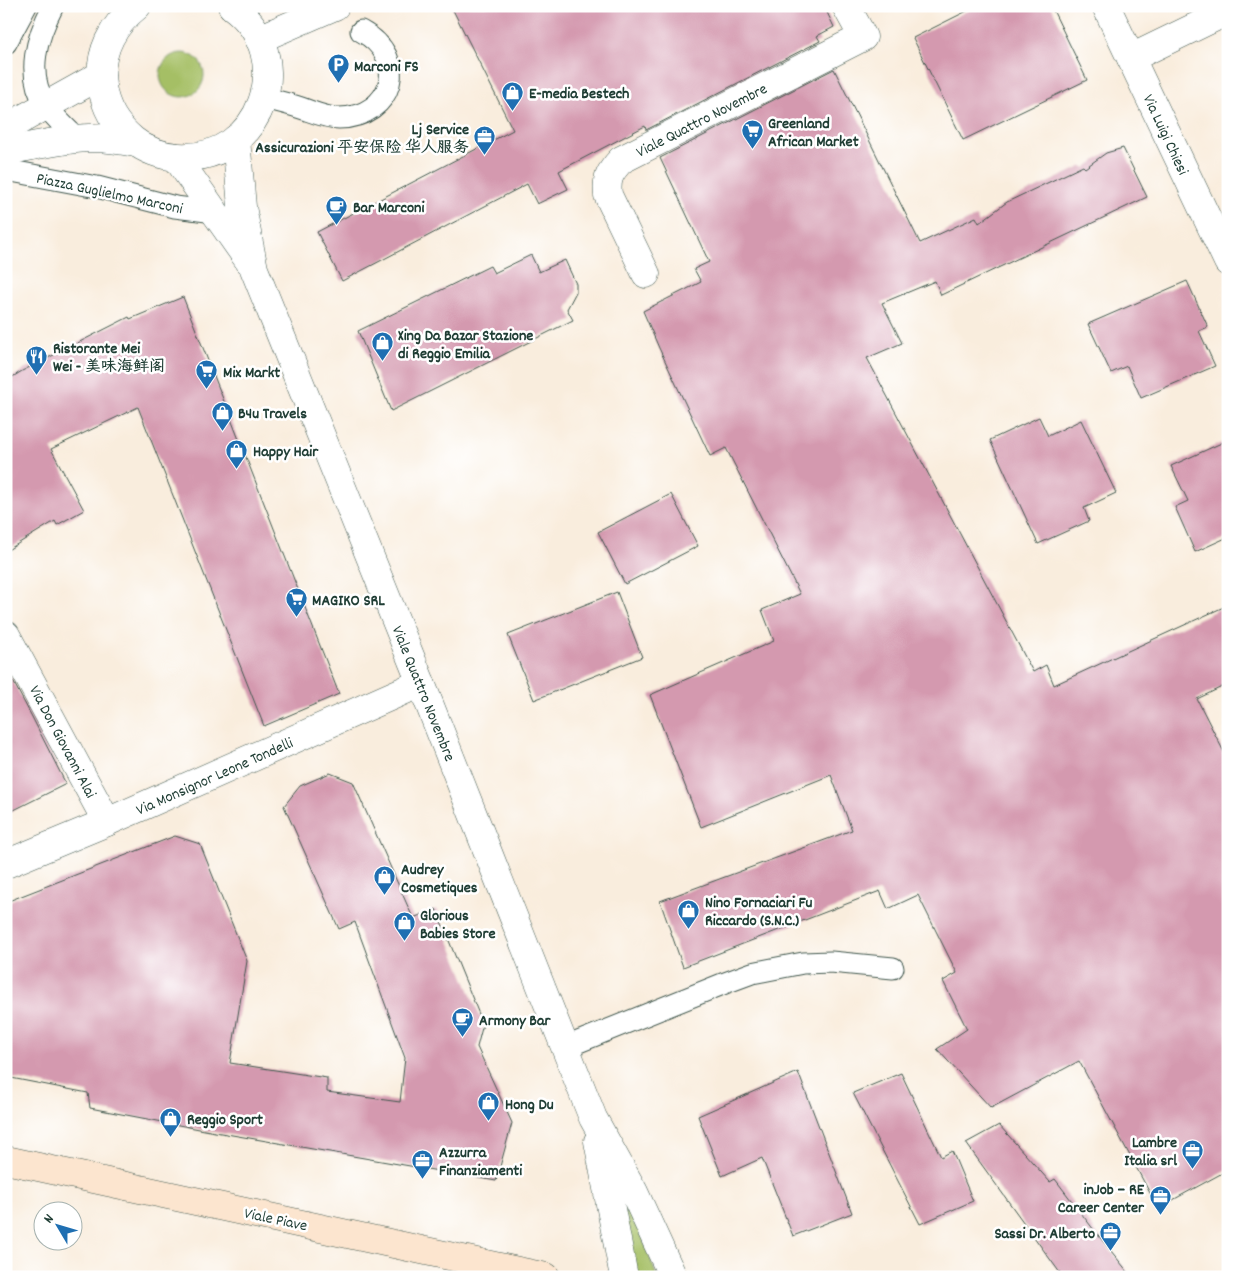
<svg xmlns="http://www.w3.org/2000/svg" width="1234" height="1283" viewBox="0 0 1234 1283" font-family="Dekko,'LXGW WenKai TC',sans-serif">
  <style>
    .green { fill: #a5bf65; stroke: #627e4c }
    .building { fill: #d499af }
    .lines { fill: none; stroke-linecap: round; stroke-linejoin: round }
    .lane-casing { stroke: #40574d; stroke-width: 23 }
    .street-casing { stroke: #40574d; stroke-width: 29 }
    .secondary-casing { stroke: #40574d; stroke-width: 29 }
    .lane { stroke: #fff; stroke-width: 21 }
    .street { stroke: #fff; stroke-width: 28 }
    .secondary { stroke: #fce5cf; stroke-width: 28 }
    .labels { text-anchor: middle; stroke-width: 5; stroke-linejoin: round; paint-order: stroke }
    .poi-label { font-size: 16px; font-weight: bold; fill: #1f3d34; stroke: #fff; text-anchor: start }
    .street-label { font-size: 16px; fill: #1f3d34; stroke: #fff }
  </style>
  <rect width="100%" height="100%" fill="#fff"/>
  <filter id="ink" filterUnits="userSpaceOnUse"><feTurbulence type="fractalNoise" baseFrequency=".02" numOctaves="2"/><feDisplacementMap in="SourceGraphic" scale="10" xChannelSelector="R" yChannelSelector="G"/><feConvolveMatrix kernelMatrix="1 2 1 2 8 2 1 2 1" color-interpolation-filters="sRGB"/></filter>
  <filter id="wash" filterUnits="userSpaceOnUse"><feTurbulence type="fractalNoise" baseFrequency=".0096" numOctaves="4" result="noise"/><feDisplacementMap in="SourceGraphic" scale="20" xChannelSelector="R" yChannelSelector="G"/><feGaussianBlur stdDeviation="1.12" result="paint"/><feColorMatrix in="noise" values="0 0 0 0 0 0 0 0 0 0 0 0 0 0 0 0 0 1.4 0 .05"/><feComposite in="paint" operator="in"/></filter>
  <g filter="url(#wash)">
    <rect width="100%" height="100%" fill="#f9eddd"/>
    <g class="green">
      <circle cx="182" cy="75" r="22"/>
      <polygon points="608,1164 630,1201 657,1277 634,1277"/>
    </g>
    <g id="blocks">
      <g class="building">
        <polygon points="451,6 824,6 834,27 817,36 820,41 646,130 645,126 559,171 568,189 537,204 527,184 342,281 317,232 513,130"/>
        <polygon points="977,6 1051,6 1087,80 963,140 913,38"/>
        <polygon points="834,69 920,243 976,217 979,223 1007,202 1083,166 1085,168 1106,153 1123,148 1147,197 941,295 935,281 882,303 902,343 867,358 1033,672 1046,665 1054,685 1228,605 1228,684 1197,699 1228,760 1228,1170 1158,1208 1079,1061 991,1108 937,1049 967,1029 943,981 957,973 918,895 888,909 880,891 683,967 660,901 852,830 831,775 701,827 650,695 774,641 762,610 800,594 726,448 710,456 659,348 643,311 701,282 694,269 709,262 660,158"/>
        <polygon points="531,255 539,272 565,260 576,284 576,292 567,309 573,320 391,411 358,331 490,266 494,273"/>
        <polygon points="1187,281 1208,327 1199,331 1215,366 1141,398 1127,366 1111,373 1088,324"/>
        <polygon points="183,297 339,694 264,726 138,407 51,449 84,510 57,525 55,521 6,551 6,381 22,371 129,317 130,319"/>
        <polygon points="1039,417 1048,436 1081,420 1116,493 1084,508 1089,521 1038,544 990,440"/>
        <polygon points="1228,440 1228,537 1195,552 1175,507 1188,501 1171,466"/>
        <polygon points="671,494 698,546 625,584 598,532"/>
        <polygon points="617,592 642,657 534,700 508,635"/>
        <polygon points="6,668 31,715 66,784 6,814"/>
        <polygon points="330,773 353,782 413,918 436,909 483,1024 477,1047 512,1123 496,1181 215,1132 90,1108 88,1093 6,1077 6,902 175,836 200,844 247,961 230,1063 327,1078 327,1092 400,1102 405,1058 355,922 339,929 284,806 300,786"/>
        <polygon points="798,1072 852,1213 793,1236 762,1158 722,1176 698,1116"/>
        <polygon points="901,1073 941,1157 952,1151 973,1201 920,1224 853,1093"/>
        <polygon points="999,1125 1050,1182 1055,1179 1094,1230 1132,1277 1063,1277 966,1143"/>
      </g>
    </g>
  </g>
  <g filter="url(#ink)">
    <use href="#blocks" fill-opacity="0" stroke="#40574d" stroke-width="1"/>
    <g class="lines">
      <defs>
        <g id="lane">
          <path d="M53,6C37,37 25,74 46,105C54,118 67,128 77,139"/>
          <polyline points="6,43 26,6"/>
          <path d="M264,98C277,101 289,104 301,108C313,112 326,118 339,118C393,117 411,58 361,31"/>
          <polyline points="6,170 97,187 175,207 215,212"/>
          <polyline points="566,1047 725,983 752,973 803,963 831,962 893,968"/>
        </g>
        <g id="street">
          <path d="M137,6C112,26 98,53 102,86C105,108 116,126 133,140C145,150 162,156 178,157C262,162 300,56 232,6"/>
          <polyline points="1106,6 1228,262"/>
          <polyline points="259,39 335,6"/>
          <polyline points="1131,58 1228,11"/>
          <polyline points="6,128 101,75"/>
          <polyline points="236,139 242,207 254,269 421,683 593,1118 634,1192 673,1277"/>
          <path d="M6,151C34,146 62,139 90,138C106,138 121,140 136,143"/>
          <polyline points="176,157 249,261"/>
          <path d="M646,274L608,195C606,178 610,172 621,160L863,37L846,6"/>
          <polyline points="6,635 107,822"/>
          <polyline points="6,864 107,822 421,683"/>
          <polyline points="598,1141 624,1277"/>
        </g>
        <polyline id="secondary" points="6,1160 546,1277"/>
      </defs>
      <use href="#lane" class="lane-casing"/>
      <use href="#street" class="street-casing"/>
      <use href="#secondary" class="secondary-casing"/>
      <use href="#lane" class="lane"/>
      <use href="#street" class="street"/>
      <use href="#secondary" class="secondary"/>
    </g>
  </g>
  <defs>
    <symbol id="parking-pin" viewBox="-11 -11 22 30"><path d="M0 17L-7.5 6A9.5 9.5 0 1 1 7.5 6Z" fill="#1f6fb2" stroke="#fff"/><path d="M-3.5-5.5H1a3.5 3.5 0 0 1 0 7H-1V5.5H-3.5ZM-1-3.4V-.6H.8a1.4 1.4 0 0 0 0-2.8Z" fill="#fff"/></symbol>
    <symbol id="shop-pin" viewBox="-11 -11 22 30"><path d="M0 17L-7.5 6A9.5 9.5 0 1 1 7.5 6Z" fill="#1f6fb2" stroke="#fff"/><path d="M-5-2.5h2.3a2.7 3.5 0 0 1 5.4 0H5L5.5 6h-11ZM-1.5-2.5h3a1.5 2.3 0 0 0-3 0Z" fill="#fff"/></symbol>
    <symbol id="supermarket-pin" viewBox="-11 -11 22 30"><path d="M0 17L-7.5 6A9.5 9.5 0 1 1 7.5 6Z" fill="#1f6fb2" stroke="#fff"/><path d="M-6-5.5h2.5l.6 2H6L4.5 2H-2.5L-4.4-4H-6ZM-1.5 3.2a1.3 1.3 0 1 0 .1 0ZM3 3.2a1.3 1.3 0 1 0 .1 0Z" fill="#fff"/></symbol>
    <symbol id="office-pin" viewBox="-11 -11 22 30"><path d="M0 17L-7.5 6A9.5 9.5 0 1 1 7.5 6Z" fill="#1f6fb2" stroke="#fff"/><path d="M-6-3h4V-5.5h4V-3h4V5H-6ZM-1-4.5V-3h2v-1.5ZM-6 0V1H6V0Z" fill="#fff"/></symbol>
    <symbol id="cafe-pin" viewBox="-11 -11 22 30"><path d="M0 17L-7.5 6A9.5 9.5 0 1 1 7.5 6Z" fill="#1f6fb2" stroke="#fff"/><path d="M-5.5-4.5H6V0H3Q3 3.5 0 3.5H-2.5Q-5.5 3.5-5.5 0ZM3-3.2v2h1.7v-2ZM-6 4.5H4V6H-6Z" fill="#fff"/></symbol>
    <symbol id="restaurant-pin" viewBox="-11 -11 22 30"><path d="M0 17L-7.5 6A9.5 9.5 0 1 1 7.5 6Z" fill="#1f6fb2" stroke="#fff"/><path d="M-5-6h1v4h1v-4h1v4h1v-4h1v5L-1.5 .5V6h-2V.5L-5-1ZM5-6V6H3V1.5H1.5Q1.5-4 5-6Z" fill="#fff"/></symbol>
  </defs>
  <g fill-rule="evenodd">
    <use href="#parking-pin" x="326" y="52" width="25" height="34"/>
    <use href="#shop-pin" x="500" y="80" width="25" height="34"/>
    <use href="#supermarket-pin" x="740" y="118" width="25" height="34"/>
    <use href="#office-pin" x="472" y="124" width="25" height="34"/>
    <use href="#cafe-pin" x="324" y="194" width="25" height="34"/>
    <use href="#shop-pin" x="370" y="330" width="25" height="34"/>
    <use href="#restaurant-pin" x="24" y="344" width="25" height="34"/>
    <use href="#supermarket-pin" x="194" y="358" width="25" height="34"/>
    <use href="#shop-pin" x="210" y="400" width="25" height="34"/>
    <use href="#shop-pin" x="224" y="438" width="25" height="34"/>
    <use href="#supermarket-pin" x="284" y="586" width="25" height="34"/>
    <use href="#shop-pin" x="372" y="864" width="25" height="34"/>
    <use href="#shop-pin" x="676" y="898" width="25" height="34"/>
    <use href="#shop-pin" x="392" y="910" width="25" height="34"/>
    <use href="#cafe-pin" x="450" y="1006" width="25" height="34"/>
    <use href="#shop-pin" x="476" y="1090" width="25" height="34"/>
    <use href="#shop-pin" x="158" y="1106" width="25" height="34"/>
    <use href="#office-pin" x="1180" y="1138" width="25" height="34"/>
    <use href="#office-pin" x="410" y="1148" width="25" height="34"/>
    <use href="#office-pin" x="1148" y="1184" width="25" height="34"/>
    <use href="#office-pin" x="1098" y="1220" width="25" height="34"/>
  </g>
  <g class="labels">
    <g class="poi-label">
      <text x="354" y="71">Marconi FS</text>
      <text x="529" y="98">E-media Bestech</text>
      <text x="768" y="128">Greenland<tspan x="768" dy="18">African Market</tspan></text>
      <text x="469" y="134" text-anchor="end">Lj Service<tspan x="469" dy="18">Assicurazioni 平安保险 华人服务</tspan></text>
      <text x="353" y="212">Bar Marconi</text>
      <text x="398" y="340">Xing Da Bazar Stazione<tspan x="398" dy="18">di Reggio Emilia</tspan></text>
      <text x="53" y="353">Ristorante Mei<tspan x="53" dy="18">Wei - 美味海鲜阁</tspan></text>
      <text x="223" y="377">Mix Markt</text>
      <text x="238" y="418">B4u Travels</text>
      <text x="253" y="456">Happy Hair</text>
      <text x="312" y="605">MAGIKO SRL</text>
      <text x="401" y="874">Audrey<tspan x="401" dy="18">Cosmetiques</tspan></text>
      <text x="705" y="907">Nino Fornaciari Fu<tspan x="705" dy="18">Riccardo (S.N.C.)</tspan></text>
      <text x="420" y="920">Glorious<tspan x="420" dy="18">Babies Store</tspan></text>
      <text x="479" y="1025">Armony Bar</text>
      <text x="505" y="1109">Hong Du</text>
      <text x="187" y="1124">Reggio Sport</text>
      <text x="1177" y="1147" text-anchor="end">Lambre<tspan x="1177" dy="18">Italia srl</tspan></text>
      <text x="439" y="1157">Azzurra<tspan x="439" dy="18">Finanziamenti</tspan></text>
      <text x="1144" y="1194" text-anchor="end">inJob – RE<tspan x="1144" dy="18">Career Center</tspan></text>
      <text x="1095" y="1238" text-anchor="end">Sassi Dr. Alberto</text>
    </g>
    <g class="street-label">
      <text transform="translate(701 119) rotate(-27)" y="6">Viale Quattro Novembre</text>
      <text transform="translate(1167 134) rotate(65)" y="6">Via Luigi Chiesi</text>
      <text transform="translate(110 192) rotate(12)" y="6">Piazza Guglielmo Marconi</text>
      <text transform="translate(425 693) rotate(68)" y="6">Viale Quattro Novembre</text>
      <text transform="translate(64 741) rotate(62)" y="6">Via Don Giovanni Alai</text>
      <text transform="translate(214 775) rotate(-24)" y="6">Via Monsignor Leone Tondelli</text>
      <text transform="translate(276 1218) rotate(12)" y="6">Viale Piave</text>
    </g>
  </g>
  <rect width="1234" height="1283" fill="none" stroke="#fff" stroke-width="25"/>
  <g transform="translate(58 1226) rotate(308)"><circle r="24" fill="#ffffff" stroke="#a5b1ae"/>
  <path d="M0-4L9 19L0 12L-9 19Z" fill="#1f6fb2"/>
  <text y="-8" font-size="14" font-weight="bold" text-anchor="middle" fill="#1f3d34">N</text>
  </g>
</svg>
